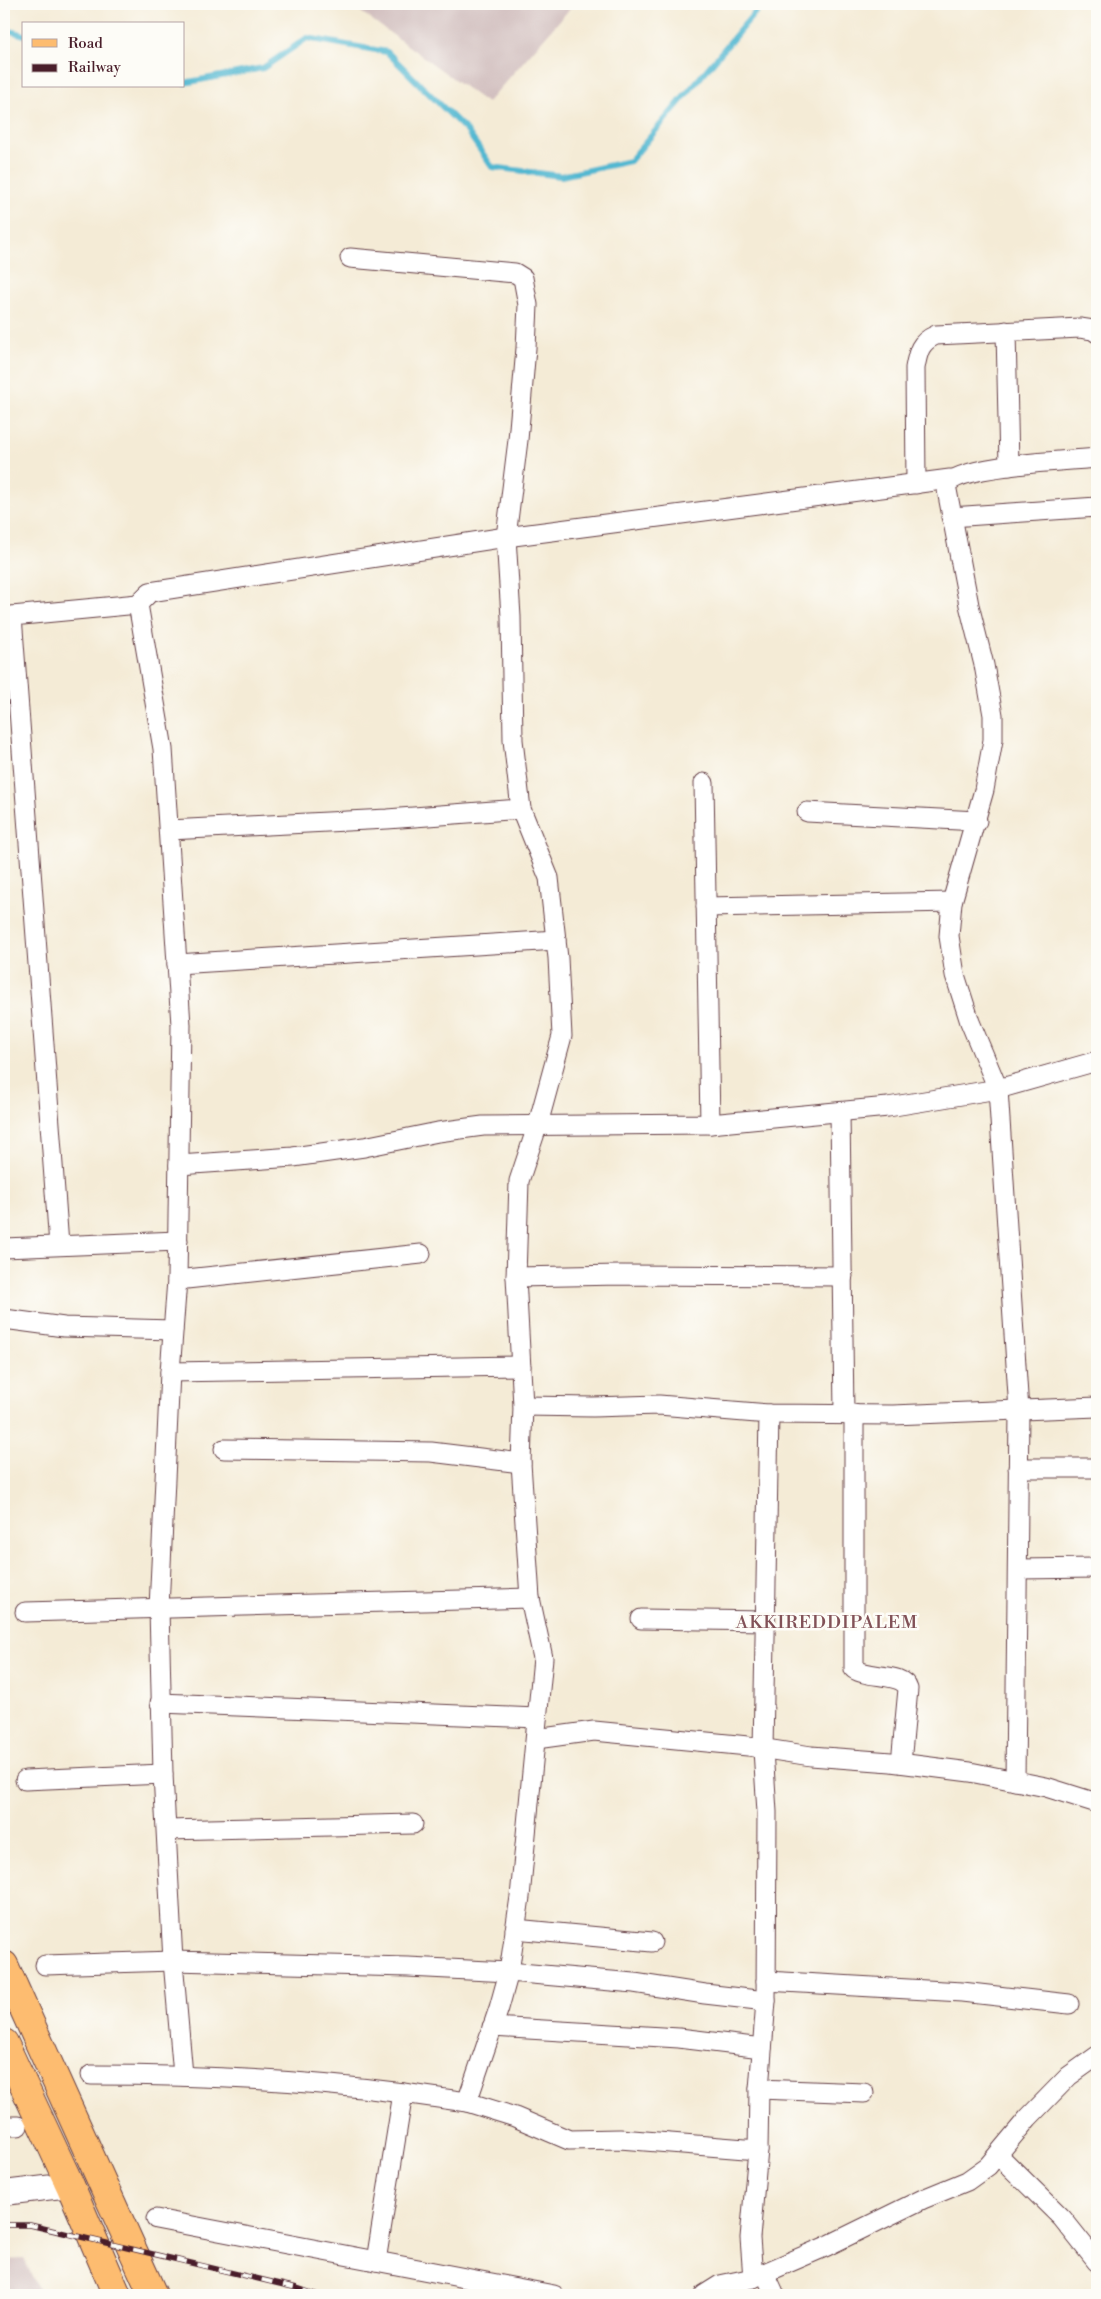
<svg xmlns="http://www.w3.org/2000/svg" width="1101" height="2299" viewBox="0 0 1101 2299" font-family="'Libre Bodoni',serif">
  <style>
    .industrial { fill: #d2bfbf }
    .lines { fill: none; stroke-linecap: round; stroke-linejoin: round }
    .stream { stroke: #53b8d1; stroke-width: 6 }
    .minor-casing { stroke: #643e45; stroke-width: 21 }
    .tertiary-casing { stroke: #643e45; stroke-width: 26 }
    .primary-casing { stroke: #643e45; stroke-width: 30 }
    .minor { stroke: #fff; stroke-width: 19 }
    .tertiary { stroke: #fff; stroke-width: 24 }
    .primary { stroke: #fdbc6f; stroke-width: 28 }
    .rail-casing { stroke: #4a1f2b; stroke-width: 5.5 }
    .rail { stroke: #fdfcf7; stroke-width: 4; stroke-dasharray: 11; stroke-linecap: butt }
    .labels { text-anchor: middle; stroke-width: 5; stroke-linejoin: round; paint-order: stroke }
    .neighbourhood-label { font-size: 18px; letter-spacing: 1px; fill: #825258; stroke: #fdfcf7 }
  </style>
  <rect width="100%" height="100%" fill="#fdfcf7"/>
  <filter id="ink" filterUnits="userSpaceOnUse"><feTurbulence type="fractalNoise" baseFrequency=".02" numOctaves="2"/><feDisplacementMap in="SourceGraphic" scale="10" xChannelSelector="R" yChannelSelector="G"/><feConvolveMatrix kernelMatrix="1 2 1 2 8 2 1 2 1" color-interpolation-filters="sRGB"/></filter>
  <filter id="wash" filterUnits="userSpaceOnUse"><feTurbulence type="fractalNoise" baseFrequency=".0096" numOctaves="4" result="noise"/><feDisplacementMap in="SourceGraphic" scale="20" xChannelSelector="R" yChannelSelector="G"/><feGaussianBlur stdDeviation="1.12" result="paint"/><feColorMatrix in="noise" values="0 0 0 0 0 0 0 0 0 0 0 0 0 0 0 0 0 1.4 0 .05"/><feComposite in="paint" operator="in"/></filter>
  <g filter="url(#wash)">
    <rect width="100%" height="100%" fill="#f4ebd6"/>
    <g class="industrial">
      <polygon points="350,4 574,4 487,103"/>
      <polygon points="24,2259 41,2295 4,2295 4,2260"/>
    </g>
    <g class="lines">
      <g class="stream">
        <polyline points="4,29 24,35"/>
        <polyline points="184,83 263,68 307,38 387,52 467,131 492,167 561,176 630,161 762,4"/>
      </g>
    </g>
  </g>
  <g filter="url(#ink)">
    <g class="lines">
      <defs>
        <g id="minor">
          <polyline points="350,258 515,273 523,278 528,305 526,348 518,440 506,537 511,617 513,740 521,809 549,878 558,958 562,1036 538,1124 519,1181 516,1277 523,1406 521,1463 530,1598 543,1658 520,1897 509,1972 499,2008 467,2102 515,2117 569,2140 620,2139 758,2150"/>
          <polyline points="1006,331 1009,466"/>
          <path d="M916,484L915,368C918,351 920,342 936,335L1080,328L1093,330L1097,333"/>
          <polyline points="951,517 1097,507"/>
          <polyline points="12,616 138,604"/>
          <polyline points="4,617 12,616 59,1245"/>
          <polyline points="704,783 710,1124"/>
          <polyline points="807,812 977,821"/>
          <polyline points="169,830 387,819 521,809"/>
          <polyline points="706,907 952,902"/>
          <polyline points="177,964 556,940"/>
          <polyline points="840,1112 844,1414"/>
          <polyline points="179,1165 293,1157 364,1147 438,1132 483,1126 710,1124 888,1107 998,1089 1097,1061"/>
          <polyline points="4,1248 178,1241"/>
          <polyline points="516,1277 620,1275 843,1276"/>
          <polyline points="177,1280 421,1254"/>
          <polyline points="4,1319 64,1327 173,1330"/>
          <polyline points="170,1372 521,1366"/>
          <polyline points="523,1406 593,1407 659,1405 769,1414 893,1415 1097,1407"/>
          <path d="M854,1414V1669C869,1679 903,1672 908,1689L901,1763"/>
          <polyline points="224,1449 431,1452 521,1463"/>
          <polyline points="1018,1468 1094,1468"/>
          <polyline points="1018,1569 1097,1568"/>
          <polyline points="25,1612 530,1598"/>
          <polyline points="641,1619 765,1621"/>
          <polyline points="160,1703 537,1718"/>
          <polyline points="536,1739 594,1731 748,1746 811,1756 891,1762 970,1772 1046,1787 1097,1803"/>
          <polyline points="25,1780 163,1774"/>
          <path d="M1015,1781L1019,1411L998,1089L970,1022L955,975L949,936L952,902L984,790L993,740V715L984,665L969,605L946,485C961,464 1068,461 1097,458"/>
          <polyline points="167,1830 413,1824"/>
          <polyline points="515,1929 652,1942"/>
          <polyline points="45,1965 173,1961 408,1967 509,1972 634,1983 705,1994 766,2001"/>
          <polyline points="766,1981 962,1992 1069,2004"/>
          <polyline points="492,2027 679,2038 762,2048"/>
          <path d="M91,2075C196,2075 299,2079 403,2093"/>
          <polyline points="183,2075 173,1961 163,1774 159,1608 170,1372 177,1280 181,1025 163,749 138,604 150,592 506,537 950,479"/>
          <polyline points="759,2089 864,2093"/>
          <polyline points="4,2126 18,2126"/>
          <polyline points="998,2155 1062,2218 1097,2262"/>
          <polyline points="156,2219 554,2295"/>
          <polyline points="376,2261 403,2093 467,2102"/>
          <polyline points="765,2273 775,2295"/>
          <polyline points="753,2278 750,2238 758,2150 759,2089 766,2001 767,1812 763,1750 769,1414"/>
          <polyline points="704,2295 720,2285 753,2278 827,2246 923,2199 967,2181 988,2166 1028,2118 1069,2076 1097,2056"/>
        </g>
        <polyline id="tertiary" points="4,2193 70,2185"/>
        <g id="primary">
          <polyline points="4,1965 153,2295"/>
          <polyline points="4,2043 70,2185 117,2295"/>
        </g>
      </defs>
      <use href="#minor" class="minor-casing"/>
      <use href="#tertiary" class="tertiary-casing"/>
      <use href="#primary" class="primary-casing"/>
      <use href="#minor" class="minor"/>
      <use href="#tertiary" class="tertiary"/>
      <use href="#primary" class="primary"/>
      <defs>
        <polyline id="rail" points="4,2225 30,2225 297,2288 318,2295"/>
      </defs>
      <use href="#rail" class="rail-casing"/>
      <use href="#rail" class="rail"/>
    </g>
  </g>
  <g class="labels">
    <g class="neighbourhood-label">
      <text x="827" y="1628">AKKIREDDIPALEM</text>
    </g>
  </g>
  <rect width="1101" height="2299" fill="none" stroke="#fdfcf7" stroke-width="20"/>
  <rect x="22" y="22" width="162" height="65" fill="#fdfcf7" stroke="#b5a4a5"/>
  <rect x="32" y="39" width="25" height="8" fill="#fdbc6f" stroke="#b5a4a5"/>
  <text x="68" y="48" font-size="15" fill="#4a1f2b">Road</text>
  <rect x="32" y="64" width="25" height="8" fill="#4a1f2b" stroke="#b5a4a5"/>
  <text x="68" y="72" font-size="15" fill="#4a1f2b">Railway</text>
</svg>
